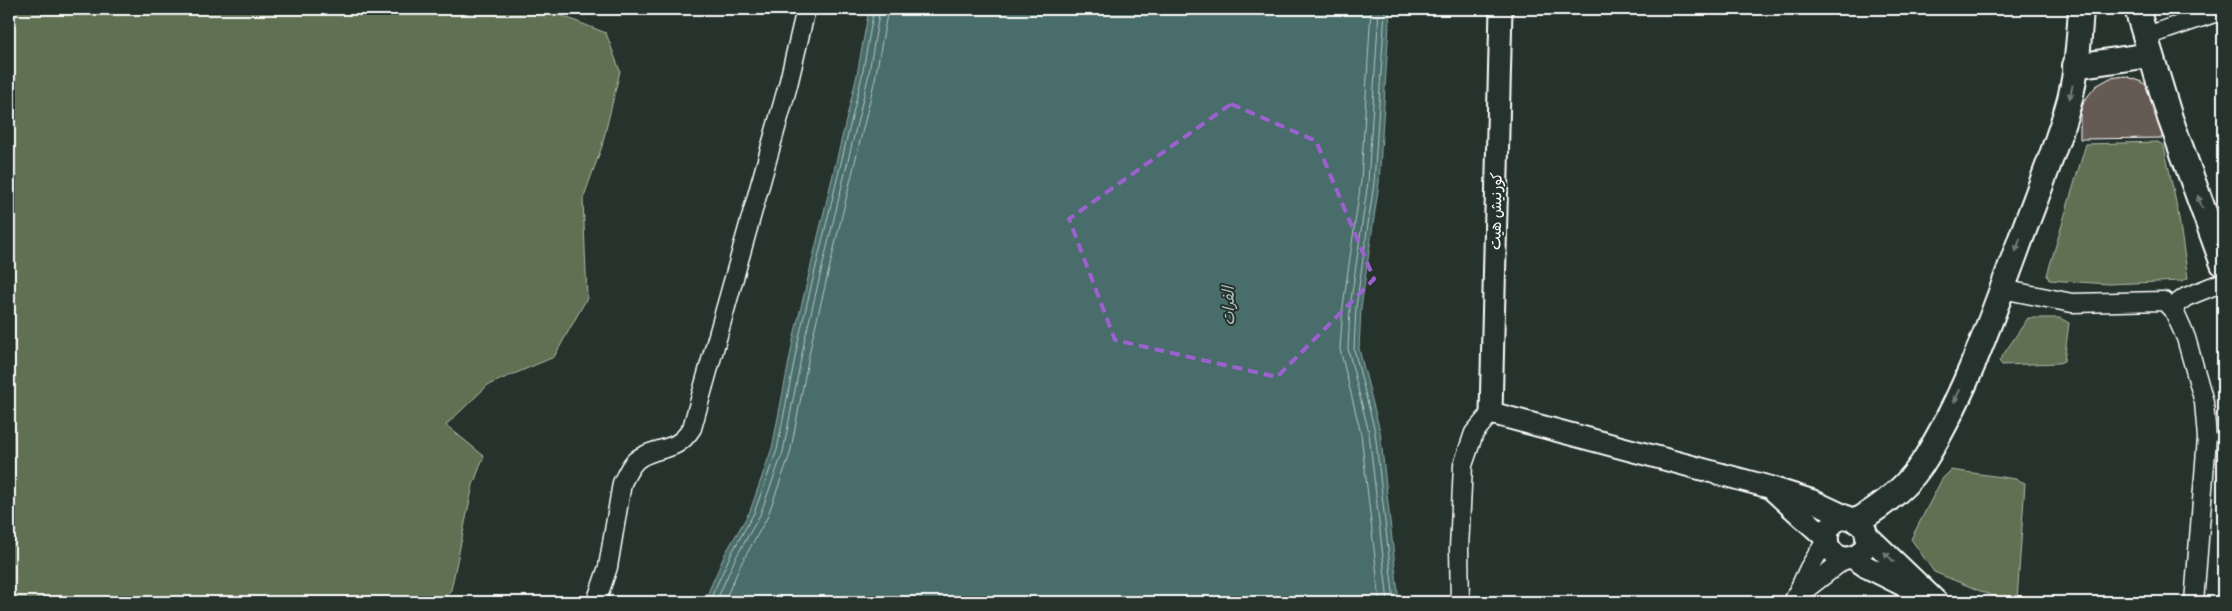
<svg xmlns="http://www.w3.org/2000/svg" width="2232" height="611" viewBox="0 0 2232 611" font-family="'Patrick Hand','Playpen Sans Arabic',sans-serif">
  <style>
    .green { fill: #607152; stroke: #b0b8a8 }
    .water { fill: #486d6b; stroke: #91a7a6 }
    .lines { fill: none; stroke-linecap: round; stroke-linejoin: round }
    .shore { stroke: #b6c5c4; stroke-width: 1 }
    .building { fill: #665a55; stroke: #fff }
    .minor-casing { stroke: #fff; stroke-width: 21 }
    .tertiary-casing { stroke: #fff; stroke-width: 25 }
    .secondary-casing { stroke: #fff; stroke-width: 28 }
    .minor { stroke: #26332d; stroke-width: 18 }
    .tertiary { stroke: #26332d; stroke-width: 21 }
    .secondary { stroke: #26332d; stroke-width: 24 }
    .oneway { fill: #727a76 }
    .marked { fill: none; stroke: #9c61cf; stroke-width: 4; stroke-dasharray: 10 6; stroke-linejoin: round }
    .labels { text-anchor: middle; stroke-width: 4; stroke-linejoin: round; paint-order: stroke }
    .street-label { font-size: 15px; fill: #fff; stroke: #26332d }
    .water-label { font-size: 16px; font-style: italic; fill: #adbdbc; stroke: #26332d }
  </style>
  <rect width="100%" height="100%" fill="#26332d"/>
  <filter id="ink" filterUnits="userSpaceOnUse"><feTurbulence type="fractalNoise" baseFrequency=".02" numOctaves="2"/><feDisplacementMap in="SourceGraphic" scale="10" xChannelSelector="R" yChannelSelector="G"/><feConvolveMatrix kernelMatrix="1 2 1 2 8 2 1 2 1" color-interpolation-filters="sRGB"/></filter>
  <g filter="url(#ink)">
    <g class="green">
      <polygon points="9,9 545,9 606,33 620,71 602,146 583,199 587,298 554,357 488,385 446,425 484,456 473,485 451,590 440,602 9,602"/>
      <polygon points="2158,142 2164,146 2178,212 2188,278 2182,281 2109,284 2049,280 2047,275 2086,144"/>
      <polygon points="2028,318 2060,318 2069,323 2064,361 2059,363 2002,365 1999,361"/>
      <polygon points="1951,470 2016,479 2025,483 2017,600 2007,602 1934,572 1911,539 1942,479"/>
    </g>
    <polygon class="water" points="869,9 1390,9 1379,183 1361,308 1359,349 1380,431 1399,602 704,602 725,554 750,511 772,448 794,336 857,75"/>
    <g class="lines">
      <g class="shore">
        <polyline points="1371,9 1361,181 1343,306 1340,349 1361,434 1380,602"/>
        <polyline points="1379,9 1368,182 1350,307 1348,349 1369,433 1388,602"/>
        <polyline points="1385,9 1374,183 1356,307 1354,349 1375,432 1394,602"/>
        <polyline points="709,602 730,556 754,513 777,450 799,337 862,76 874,9"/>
        <polyline points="716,602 735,559 760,515 783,452 805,338 868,78 880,9"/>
        <polyline points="724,602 742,562 767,518 790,454 812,340 875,79 888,9"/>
      </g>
    </g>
    <polygon class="building" points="2125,76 2140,81 2146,85 2163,138 2080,139 2080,113 2084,101 2096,86 2110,78"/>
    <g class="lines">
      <defs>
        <g id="minor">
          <polyline points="2144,37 2223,10"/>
          <polyline points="2002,289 2072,303 2164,301 2174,311 2186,338 2204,402 2207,438 2194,602"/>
          <polyline points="2171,308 2186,297 2223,282"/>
          <polyline points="1800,594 1846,558"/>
          <path d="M596,602L608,567L622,483C627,474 631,462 641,457C662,445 676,453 692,428L788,85L806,9"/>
          <polyline points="1460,602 1459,549 1463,465 1474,433 1491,413"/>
          <polyline points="1793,602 1809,568 1827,539"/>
        </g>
        <g id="tertiary">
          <polyline points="1501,9 1491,413 1769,487 1813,501 1847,517"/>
          <polyline points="1775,492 1827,539"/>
          <circle cx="1847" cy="538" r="20"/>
          <polyline points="1866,534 1937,602"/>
          <polyline points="1852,557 1867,567 1913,590"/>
        </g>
        <g id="secondary">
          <polyline points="2137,9 2170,118 2223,264"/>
          <polyline points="2075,66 2150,55"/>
          <path d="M1857,521C1882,506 1906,488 1922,464C1964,398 1990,322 2017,249C2035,199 2056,150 2070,99C2077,70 2079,39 2081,9"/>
        </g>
      </defs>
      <use href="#minor" class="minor-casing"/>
      <use href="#tertiary" class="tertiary-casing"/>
      <use href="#secondary" class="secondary-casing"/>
      <use href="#minor" class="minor"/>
      <use href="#tertiary" class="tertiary"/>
      <use href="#secondary" class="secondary"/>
    </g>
    <defs><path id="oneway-solid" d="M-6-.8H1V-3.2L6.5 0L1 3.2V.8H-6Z" transform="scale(1.25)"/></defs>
    <g class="oneway">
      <use href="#oneway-solid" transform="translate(2071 92) rotate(103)"/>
      <use href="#oneway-solid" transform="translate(2200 202) rotate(-110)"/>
      <use href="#oneway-solid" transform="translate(2018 245) rotate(110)"/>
      <use href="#oneway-solid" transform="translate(1957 396) rotate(116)"/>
      <use href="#oneway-solid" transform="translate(1889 557) rotate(-135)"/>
    </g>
  </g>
  <path class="marked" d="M1231,104L1316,141L1374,279L1277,377L1115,340L1069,219Z"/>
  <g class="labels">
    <g class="street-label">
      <text transform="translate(1496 211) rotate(-89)" y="5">كورنيش هيت</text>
    </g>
    <g class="water-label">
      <text transform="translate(1228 306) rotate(-91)" y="6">الفرات</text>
    </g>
  </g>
  <rect width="2232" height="611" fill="none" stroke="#26332d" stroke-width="30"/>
  <rect x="15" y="15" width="2202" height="581" fill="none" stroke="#fff" stroke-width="2" filter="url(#ink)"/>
</svg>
